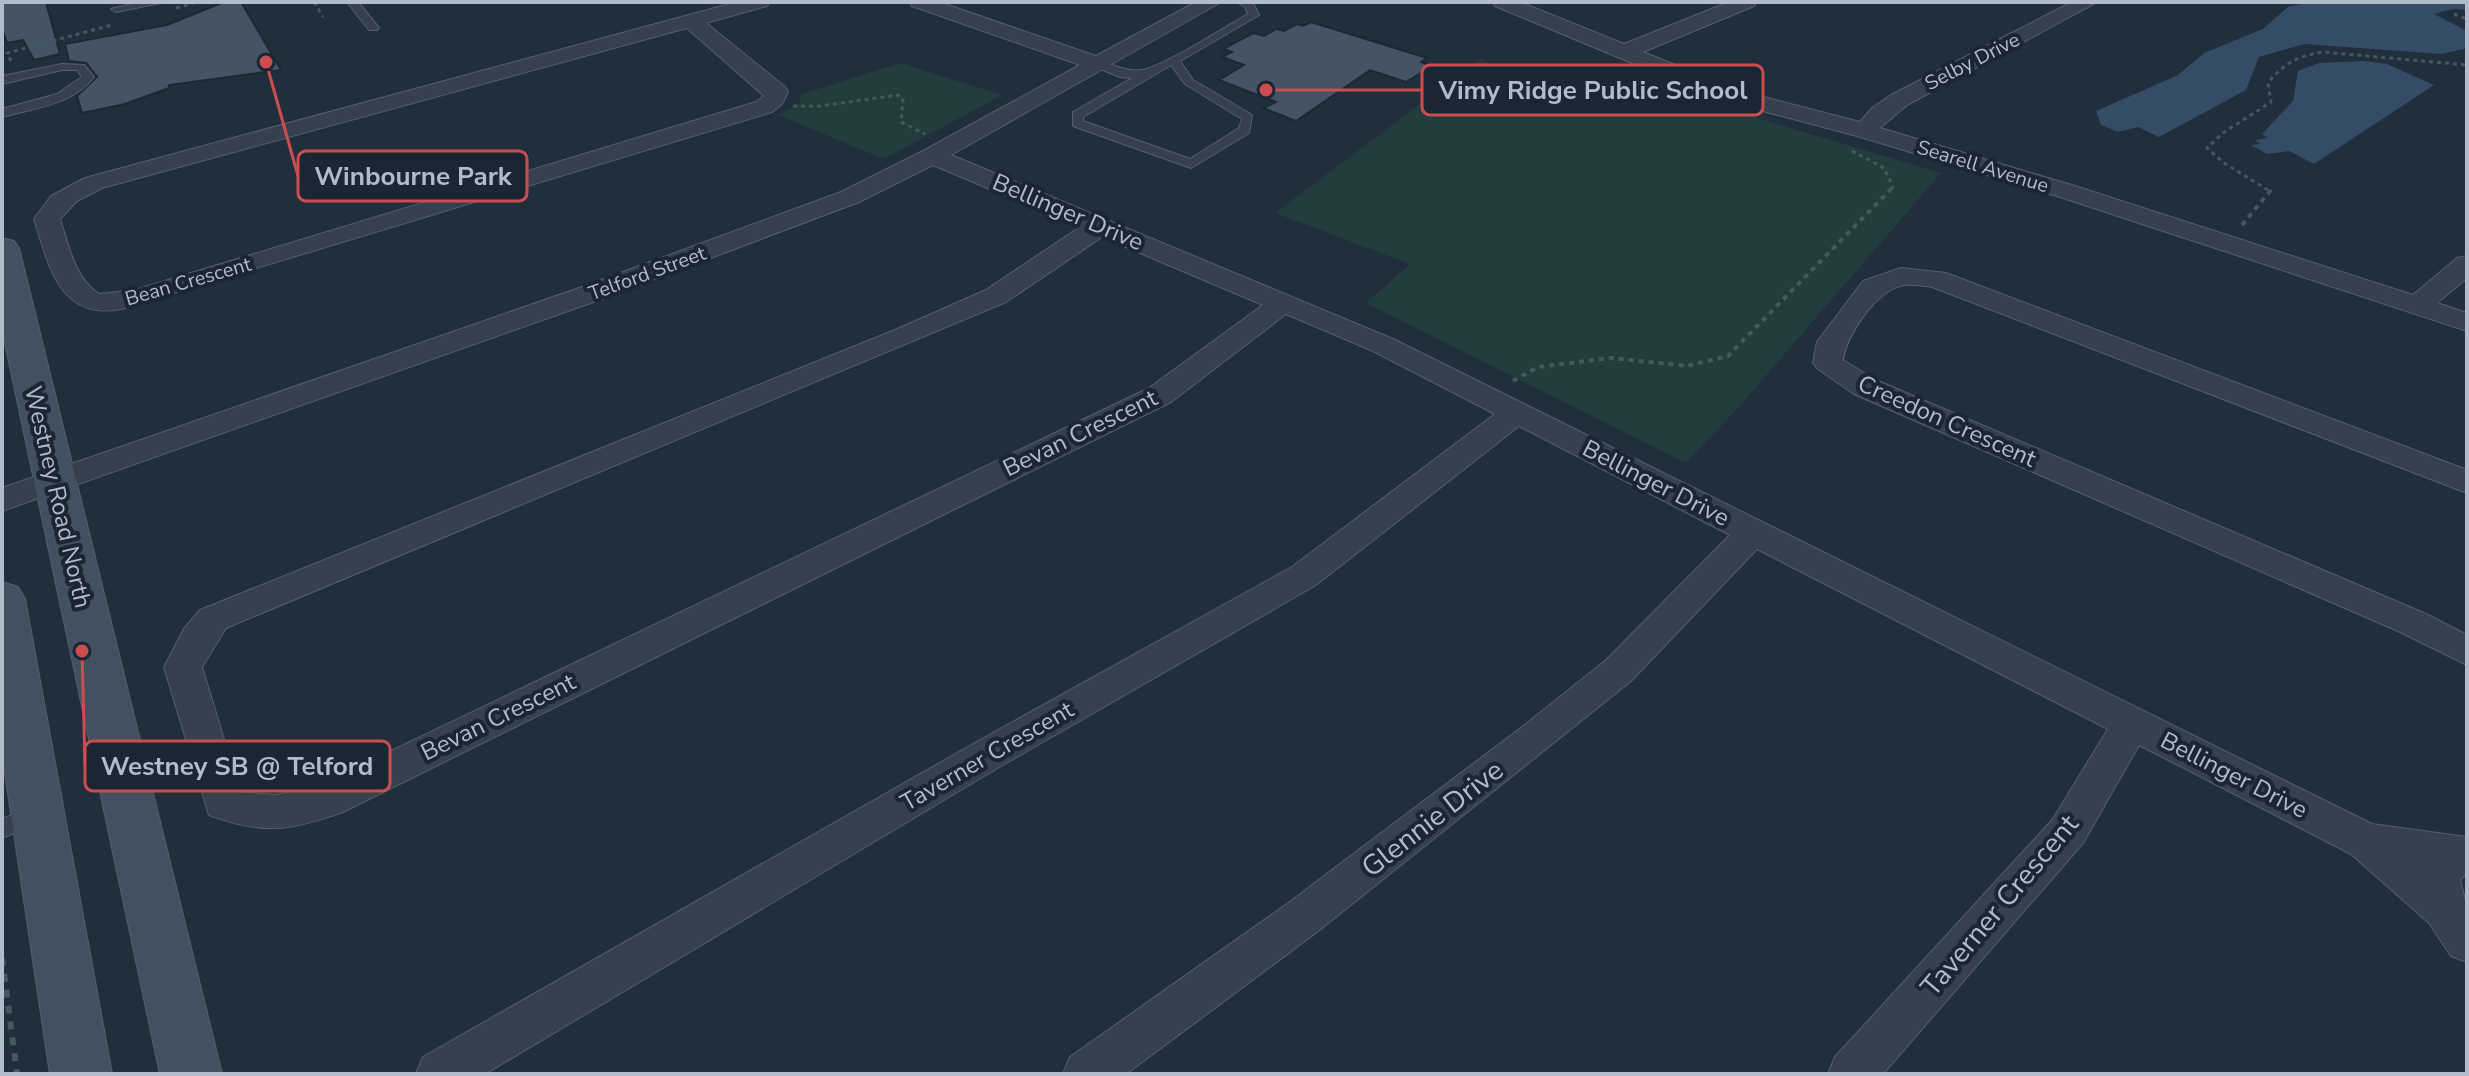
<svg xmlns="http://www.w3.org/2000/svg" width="2469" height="1076" viewBox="0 0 2469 1076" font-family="'Nunito Sans',sans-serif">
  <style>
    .green { fill: #233d3e }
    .water { fill: #344c65 }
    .building { fill: #445464; stroke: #1c2834; stroke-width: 2 }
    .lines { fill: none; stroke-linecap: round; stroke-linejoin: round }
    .lane-casing { stroke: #535f6b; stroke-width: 2 }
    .street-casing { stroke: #535f6b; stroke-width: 2 }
    .secondary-casing { stroke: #535f6b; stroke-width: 2 }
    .path-far2 { stroke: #415a5b; stroke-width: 3; stroke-dasharray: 4 4; stroke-linecap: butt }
    .path-far1 { stroke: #415a5b; stroke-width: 4; stroke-dasharray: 5 5; stroke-linecap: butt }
    .path { stroke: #415a5b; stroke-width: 6; stroke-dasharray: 8 8; stroke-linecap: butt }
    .lane { fill: #35414d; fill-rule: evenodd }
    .street { fill: #35414d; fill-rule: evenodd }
    .secondary { fill: #435060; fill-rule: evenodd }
    .labels { text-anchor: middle; stroke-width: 8; stroke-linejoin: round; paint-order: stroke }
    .far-street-label { font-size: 20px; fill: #b0bcc9; stroke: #1a2632 }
    .street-label { font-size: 24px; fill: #b0bcc9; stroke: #1a2632 }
    .near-street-label { font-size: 28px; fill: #b0bcc9; stroke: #1a2632 }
    .leader { fill: none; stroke: #cc4d50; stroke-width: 3 }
    .callout-dot { fill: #cc4d50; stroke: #1a2632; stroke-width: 3 }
    .callout { fill: #1a2632; stroke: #cc4d50; stroke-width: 3 }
    .callout-label { font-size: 26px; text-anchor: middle; font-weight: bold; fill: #b0bcc9 }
  </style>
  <rect width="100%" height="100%" fill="#212f3d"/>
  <g class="green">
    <polygon points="1480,59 1597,114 1664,84 1727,109 1941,173 1737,409 1686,463 1366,303 1410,264 1275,213"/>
    <polygon points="900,63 1002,95 884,159 778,115 799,103 802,94"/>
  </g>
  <g class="water">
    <polygon points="2310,2 2467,2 2467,10 2453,9 2434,14 2467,31 2467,48 2442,54 2304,44 2259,57 2246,90 2159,137 2138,127 2118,132 2101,125 2096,111 2178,75 2204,53 2263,29 2288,7"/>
    <polygon points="2365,61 2387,64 2434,85 2314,164 2289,151 2267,154 2251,145 2260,144 2255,140 2267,138 2262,134 2293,101 2298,71 2319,63"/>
  </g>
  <g class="building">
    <polygon points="2,2 46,2 60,54 34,60 23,40 7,43 2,28"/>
    <polygon points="224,2 241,2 281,70 169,85 169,88 125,104 82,113 77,96 97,77 86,63 69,61 65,44 167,25"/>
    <polygon points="1311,22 1427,58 1421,62 1432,66 1406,82 1370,70 1296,121 1263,108 1276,102 1219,80 1244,65 1222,57 1232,52 1223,49 1253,33 1264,36 1276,29 1284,31 1297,24 1303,26"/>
  </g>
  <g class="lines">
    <defs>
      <g id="lane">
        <polygon points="140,2 165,2 116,12 111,9"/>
        <polygon points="347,2 358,2 379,28 377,30 369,30"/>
        <path d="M1237,2L1253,3L1259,15L1180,61L1193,80L1252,115L1249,133L1191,168L1073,126V112L1132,78L1120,77L1093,66V62C1110,60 1122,73 1142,70C1161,68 1227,26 1248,14L1245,7ZM1171,65L1185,84L1242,119L1239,128L1190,159L1083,121V117Z"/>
        <path d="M62,64L84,65L94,77C73,105 34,108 2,117V109L57,94L82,77L77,70H62L2,84V76Z"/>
        <polygon points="34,806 42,809 45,815 42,821 2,838 2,819"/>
      </g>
      <g id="street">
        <path d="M737,2H770L767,6L706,23L785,87L788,92L782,104L772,112L121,309C59,321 49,265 34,219L51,196L85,178ZM687,28L764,96L756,102L135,290L99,294C74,277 69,246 60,219L77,201L102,188Z"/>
        <path d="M909,2H939L1096,56L1196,2H1221L951,155L1393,339L2372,824L2467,837V873L2460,880L2467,908V962L2451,956L2429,923L2351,854L2139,745L2083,843L1883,1074H1828L1835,1057L2053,819L2108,729L1757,549L1631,681L1317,932L1126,1074H1063L1070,1057L1287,904L1526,724L1605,661L1730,535L1519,426L1316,585L1001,766L485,1074H416L423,1057L973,744L1292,567L1495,414L1373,351L1286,314L1171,402L343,812C289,831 263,835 209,815L164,667L184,629L200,610L895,330L986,290L1080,227L933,165L859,202L602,299L2,511V488L582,287L841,192L923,151L1080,65L912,6ZM1102,237L1263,305L1149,388L320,785L276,795L240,792L202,667L226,628L1006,302Z"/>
        <polygon points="1492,2 1520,2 1624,44 1729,2 1757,2 1754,6 1643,52 1737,90 1860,122 1872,108 1891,95 2072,2 2097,2 1907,105 1880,128 2075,186 2413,295 2457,258 2467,256 2467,278 2437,303 2467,313 2467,331 2057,196 1857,136 1721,100 1495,6"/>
        <path d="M1901,268L1946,273L2467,470V493L1932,287C1923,286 1914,284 1906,285C1878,287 1846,335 1843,360L1876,380L2426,614L2467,635V665L2400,632L1854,394L1818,369L1813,363L1817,342L1863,281Z"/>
      </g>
      <g id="secondary">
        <polygon points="2,238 14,241 19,248 222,1074 160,1074 2,329"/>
        <polygon points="2,582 18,587 25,599 112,1074 50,1074 2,753"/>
      </g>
    </defs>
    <use href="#lane" class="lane-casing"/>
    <use href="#street" class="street-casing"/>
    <use href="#secondary" class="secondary-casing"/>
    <g class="path-far2">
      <polyline points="314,2 323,17"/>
      <polyline points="176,8 197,2"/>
      <polyline points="2454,14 2467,19"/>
      <polyline points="11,61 7,53 112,25"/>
      <polyline points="793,106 820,106 898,95 903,98 901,122 925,134"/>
      <polyline points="1852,151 1884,168 1893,187 1890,190"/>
      <path d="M2268,190L2224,163L2207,148L2223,133L2271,102L2268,83C2284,63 2298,56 2323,52L2467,65"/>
    </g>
    <g class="path-far1">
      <polyline points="2242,225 2270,191 2265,188"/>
      <polyline points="1513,381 1538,367 1611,358 1687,366 1728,356 1892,188"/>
    </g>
    <polyline class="path" points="2,958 17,1074"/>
    <use href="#lane" class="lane"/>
    <use href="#street" class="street"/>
    <use href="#secondary" class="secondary"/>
  </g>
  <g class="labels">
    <g class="far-street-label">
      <text transform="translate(1972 61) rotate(-27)" y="7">Selby Drive</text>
      <text transform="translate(1983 166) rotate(17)" y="7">Searell Avenue</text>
      <text transform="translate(647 273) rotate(-20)" y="7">Telford Street</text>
      <text transform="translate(188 281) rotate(-16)" y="7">Bean Crescent</text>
    </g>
    <g class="street-label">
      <text transform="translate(1068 212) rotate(23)" y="8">Bellinger Drive</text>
      <text transform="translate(1947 421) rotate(24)" y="8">Creedon Crescent</text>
      <text transform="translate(1080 433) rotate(-26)" y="8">Bevan Crescent</text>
      <text transform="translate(1656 483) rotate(27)" y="8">Bellinger Drive</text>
      <text transform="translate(58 497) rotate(77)" y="8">Westney Road North</text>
      <text transform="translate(498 717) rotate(-26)" y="8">Bevan Crescent</text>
      <text transform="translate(987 756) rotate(-30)" y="8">Taverner Crescent</text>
      <text transform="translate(2234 775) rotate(27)" y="8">Bellinger Drive</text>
    </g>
    <g class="near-street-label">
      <text transform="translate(1432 818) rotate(-38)" y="10">Glennie Drive</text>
      <text transform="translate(1999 905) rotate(-50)" y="10">Taverner Crescent</text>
    </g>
  </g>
  <path class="leader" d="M1266 90L1422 90M266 62L298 176M82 651L85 766"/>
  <g class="callout-dot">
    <circle cx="1266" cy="90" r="8"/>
    <circle cx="266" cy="62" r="8"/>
    <circle cx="82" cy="651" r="8"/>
  </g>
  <g class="callout">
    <rect x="1422" y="65" width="341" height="50" rx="8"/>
    <rect x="298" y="151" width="229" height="50" rx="8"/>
    <rect x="85" y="741" width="305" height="50" rx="8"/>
  </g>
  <g class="callout-label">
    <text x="1593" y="99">Vimy Ridge Public School</text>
    <text x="413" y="185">Winbourne Park</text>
    <text x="237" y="775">Westney SB @ Telford</text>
  </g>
  <rect width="2469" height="1076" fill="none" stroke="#b0bcc9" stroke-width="8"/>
</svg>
